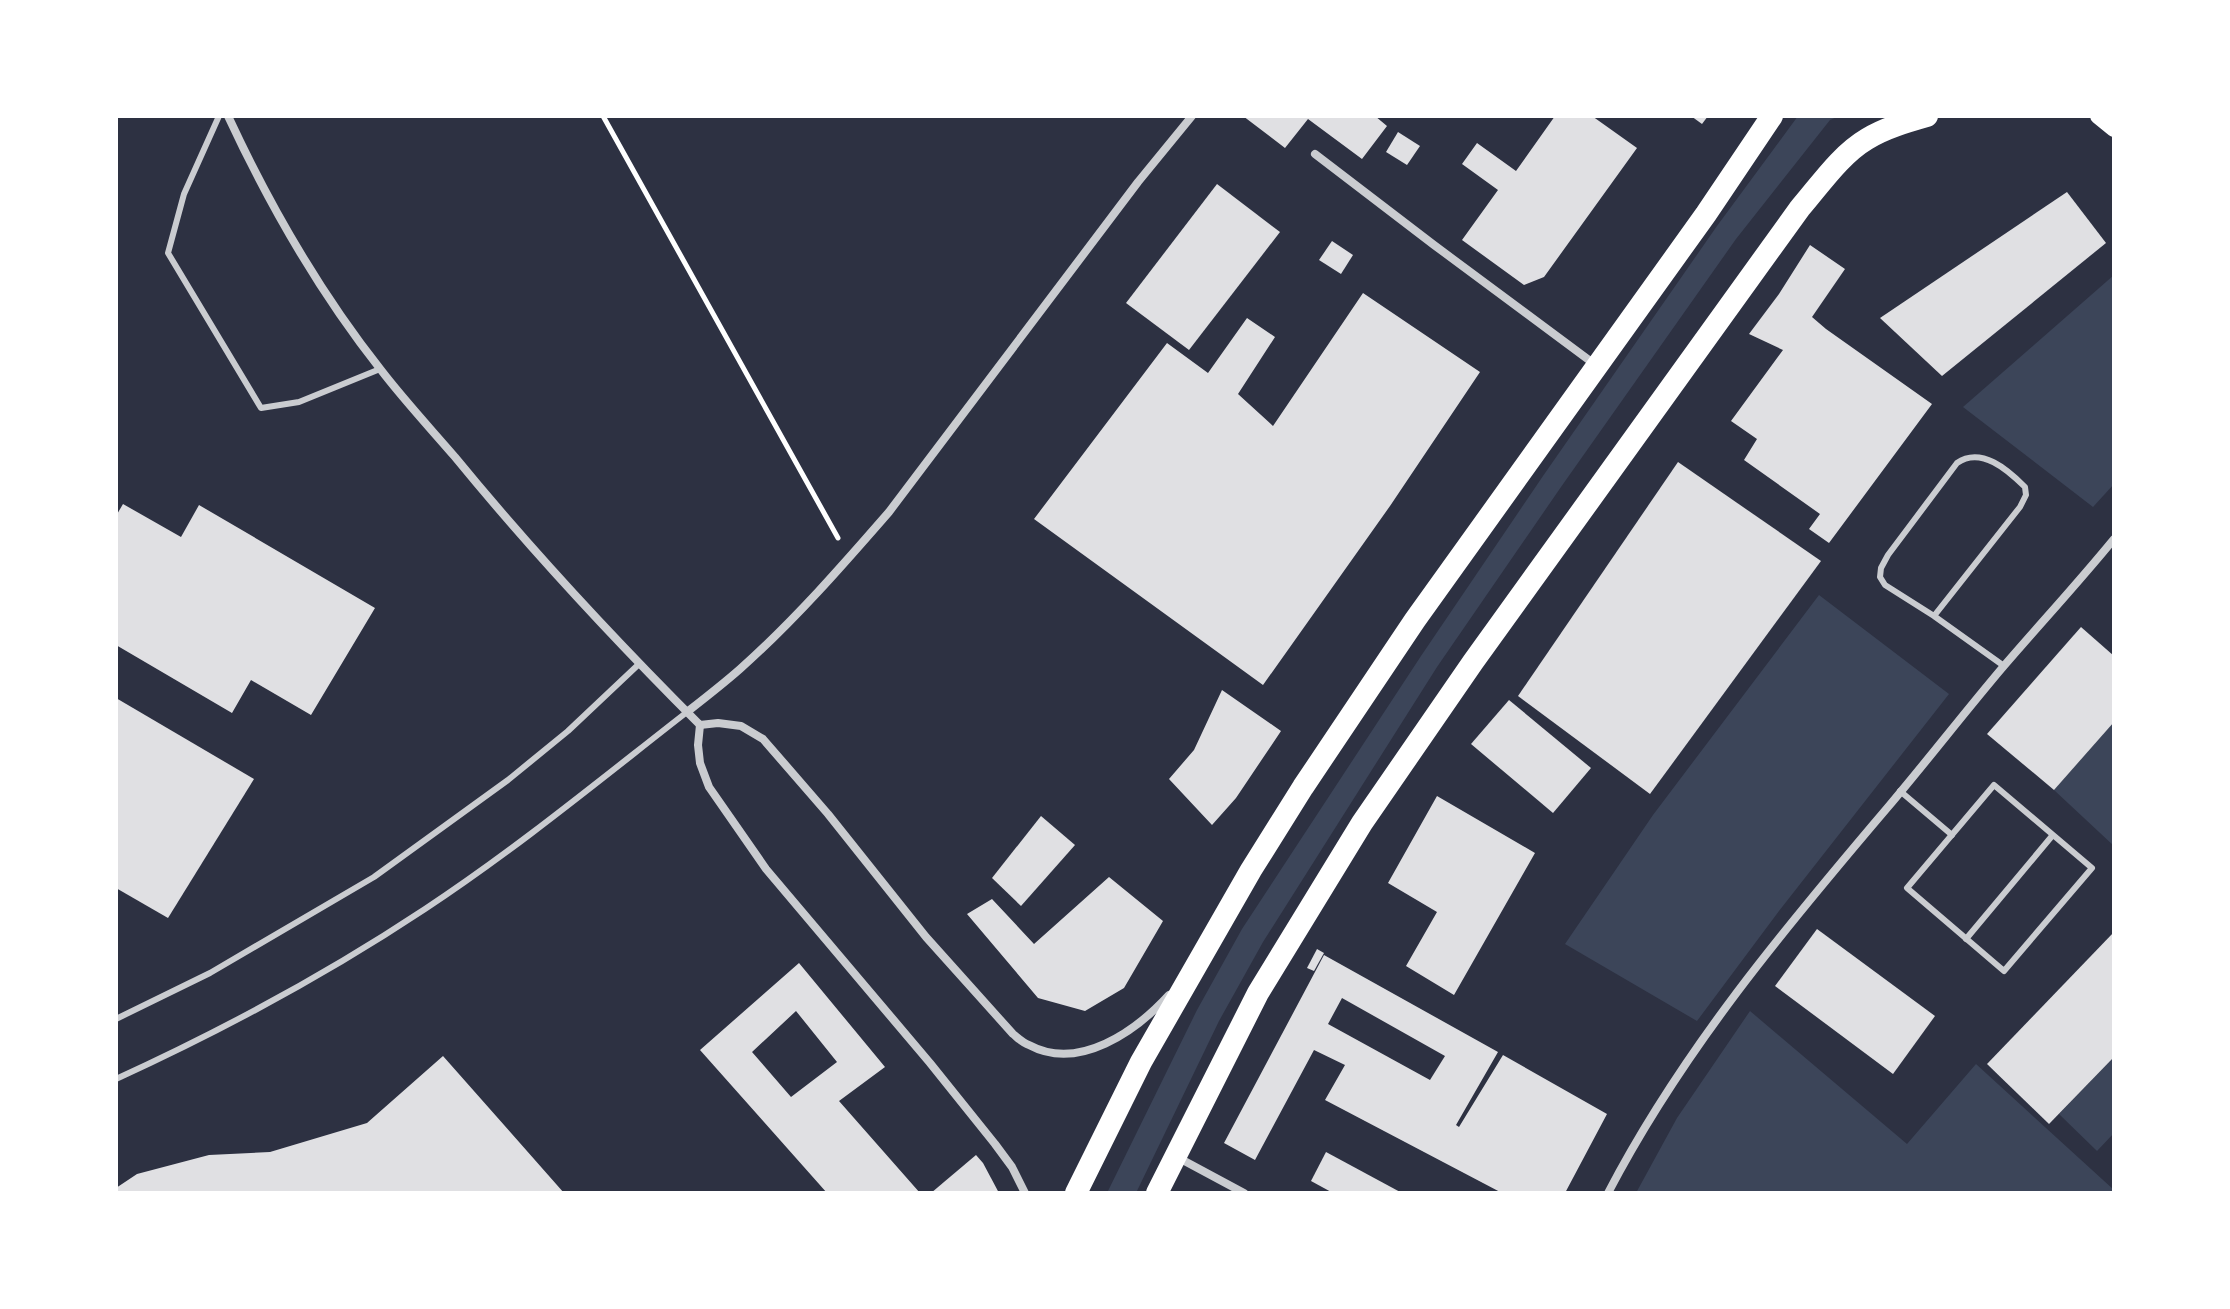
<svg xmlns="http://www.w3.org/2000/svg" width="2230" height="1309" viewBox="0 0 2230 1309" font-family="Figtree,sans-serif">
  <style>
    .green { fill: #3c4559 }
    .building { fill: #e0e0e3; fill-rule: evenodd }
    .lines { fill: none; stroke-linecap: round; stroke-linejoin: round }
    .path { stroke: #fff; stroke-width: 5 }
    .service { stroke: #caccd0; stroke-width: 6 }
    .minor { stroke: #caccd0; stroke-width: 8 }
    .secondary { stroke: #fff; stroke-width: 16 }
    .trunk { stroke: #fff; stroke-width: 22 }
  </style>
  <rect width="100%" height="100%" fill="#2d3142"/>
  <g class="green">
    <polygon points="1798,116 1839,116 1830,120 1736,239 1561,487 1437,667 1263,942 1219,1021 1136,1193 1107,1193 1197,1010 1242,929 1421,656 1543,476 1717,226"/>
    <polygon points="2114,275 2114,484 2093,507 1963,407"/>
    <polygon points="1819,595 1949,694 1779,911 1697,1021 1565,944 1653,815"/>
    <polygon points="2114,722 2114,846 2054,790"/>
    <polygon points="1750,1011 1907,1144 1976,1064 2114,1190 2114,1193 1636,1193 1677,1118"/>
    <polygon points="2114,1057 2114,1133 2097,1151 2059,1114"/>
  </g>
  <g class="building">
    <polygon points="1243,116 1375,116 1387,126 1362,159 1308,119 1285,148"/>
    <polygon points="1555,116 1592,116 1637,148 1544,277 1524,285 1462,240 1498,190 1462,164 1477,143 1516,171"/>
    <polygon points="1691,116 1708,116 1702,124"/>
    <polygon points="1398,132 1420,146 1407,165 1386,152"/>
    <polygon points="1217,184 1280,232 1189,350 1126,303"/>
    <polygon points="2067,192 2106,243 1942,376 1880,318"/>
    <polygon points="1332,241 1353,255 1341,274 1319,260"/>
    <polygon points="1810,245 1845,269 1812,317 1826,329 1932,404 1829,543 1809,529 1820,514 1744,460 1757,439 1731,421 1783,350 1749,334 1779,294"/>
    <polygon points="1363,293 1480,372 1390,506 1263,685 1034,519 1167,343 1208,373 1247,318 1275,337 1238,394 1273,426"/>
    <polygon points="1678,462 1821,561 1650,794 1518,696"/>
    <polygon points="123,504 181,537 199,505 375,608 311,715 251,680 232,713 116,645 116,516"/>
    <polygon points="2081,627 2114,656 2114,722 2054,790 1987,734"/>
    <polygon points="1222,690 1281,731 1236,798 1212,825 1169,779 1194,750"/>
    <polygon points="116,698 254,779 168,918 116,888"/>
    <polygon points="1509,700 1591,768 1553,813 1471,744"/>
    <polygon points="1437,796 1535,853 1454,995 1406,966 1437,912 1388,883"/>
    <polygon points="1041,816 1075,845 1021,906 992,878"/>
    <polygon points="1109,877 1163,921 1124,988 1085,1011 1038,998 967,914 992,899 1034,944"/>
    <polygon points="1817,929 1935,1016 1893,1074 1775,986"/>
    <polygon points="2114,932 2114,1057 2049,1124 1987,1064"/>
    <polygon points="1317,949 1324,953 1314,971 1307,968"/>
    <path d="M1324,955L1498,1052L1456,1125L1459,1127L1503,1055L1607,1114L1565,1193H1502L1325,1100L1345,1065L1314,1050L1255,1160L1224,1143ZM1342,998L1445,1056L1430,1080L1328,1024Z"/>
    <path d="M799,963L885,1067L839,1101L920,1193H827L700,1050ZM796,1011L837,1062L791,1097L752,1052Z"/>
    <polygon points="443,1056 564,1193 116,1193 116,1188 137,1174 209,1155 270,1152 367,1123"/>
    <polygon points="1326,1152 1402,1193 1333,1193 1311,1181"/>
    <polygon points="976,1155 983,1163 999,1193 931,1193"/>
  </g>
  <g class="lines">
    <polyline class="path" points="603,116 838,538"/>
    <g class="service">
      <polyline points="219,116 184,194 168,253 261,408 299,402 380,369"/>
      <path d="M1934,616L2020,507L2026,495L2025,487C2008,470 1981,446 1957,463L1888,555L1881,568L1880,577L1885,585L1934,616L2004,666"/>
      <polygon points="1994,785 2092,868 2004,971 1907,888"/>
      <polyline points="1900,791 1952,835"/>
      <polyline points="1966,939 2052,836"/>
      <polyline points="116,1019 210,973 374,877 508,780 568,731 639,664"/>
      <path d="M116,1079C223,1030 327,974 425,909C516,849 601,779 687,712"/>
    </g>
    <g class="minor">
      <path d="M228,116C269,204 320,293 381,370C404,400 430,428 455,457C532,551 614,639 700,725L718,723L741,726L763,739L828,814L926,937L1013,1034C1018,1038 1023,1043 1029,1045C1079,1072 1136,1031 1169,995"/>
      <polyline points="1315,154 1434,245 1597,366"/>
      <path d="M687,712C705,698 723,684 740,669C794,621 842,566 889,512L1138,182L1192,116"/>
      <polyline points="700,725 698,745 700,763 709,787 766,869 930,1063 995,1144 1012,1167 1025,1193"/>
      <polyline points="1177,1157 1244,1193"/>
      <path d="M1608,1193C1682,1051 1785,928 1888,807C1927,761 1964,713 2003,667C2040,624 2078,583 2114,539"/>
    </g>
    <polyline class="secondary" points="2098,116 2114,129"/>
    <g class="trunk">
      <polyline points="1076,1193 1141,1062 1251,870 1303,787 1415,620 1706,214 1772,116"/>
      <path d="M1157,1193L1258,993L1362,823L1473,662L1800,208C1820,185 1840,155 1867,139C1885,128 1906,122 1927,116"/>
    </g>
  </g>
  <rect width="2230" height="1309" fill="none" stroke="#ffffff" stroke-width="236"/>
</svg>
